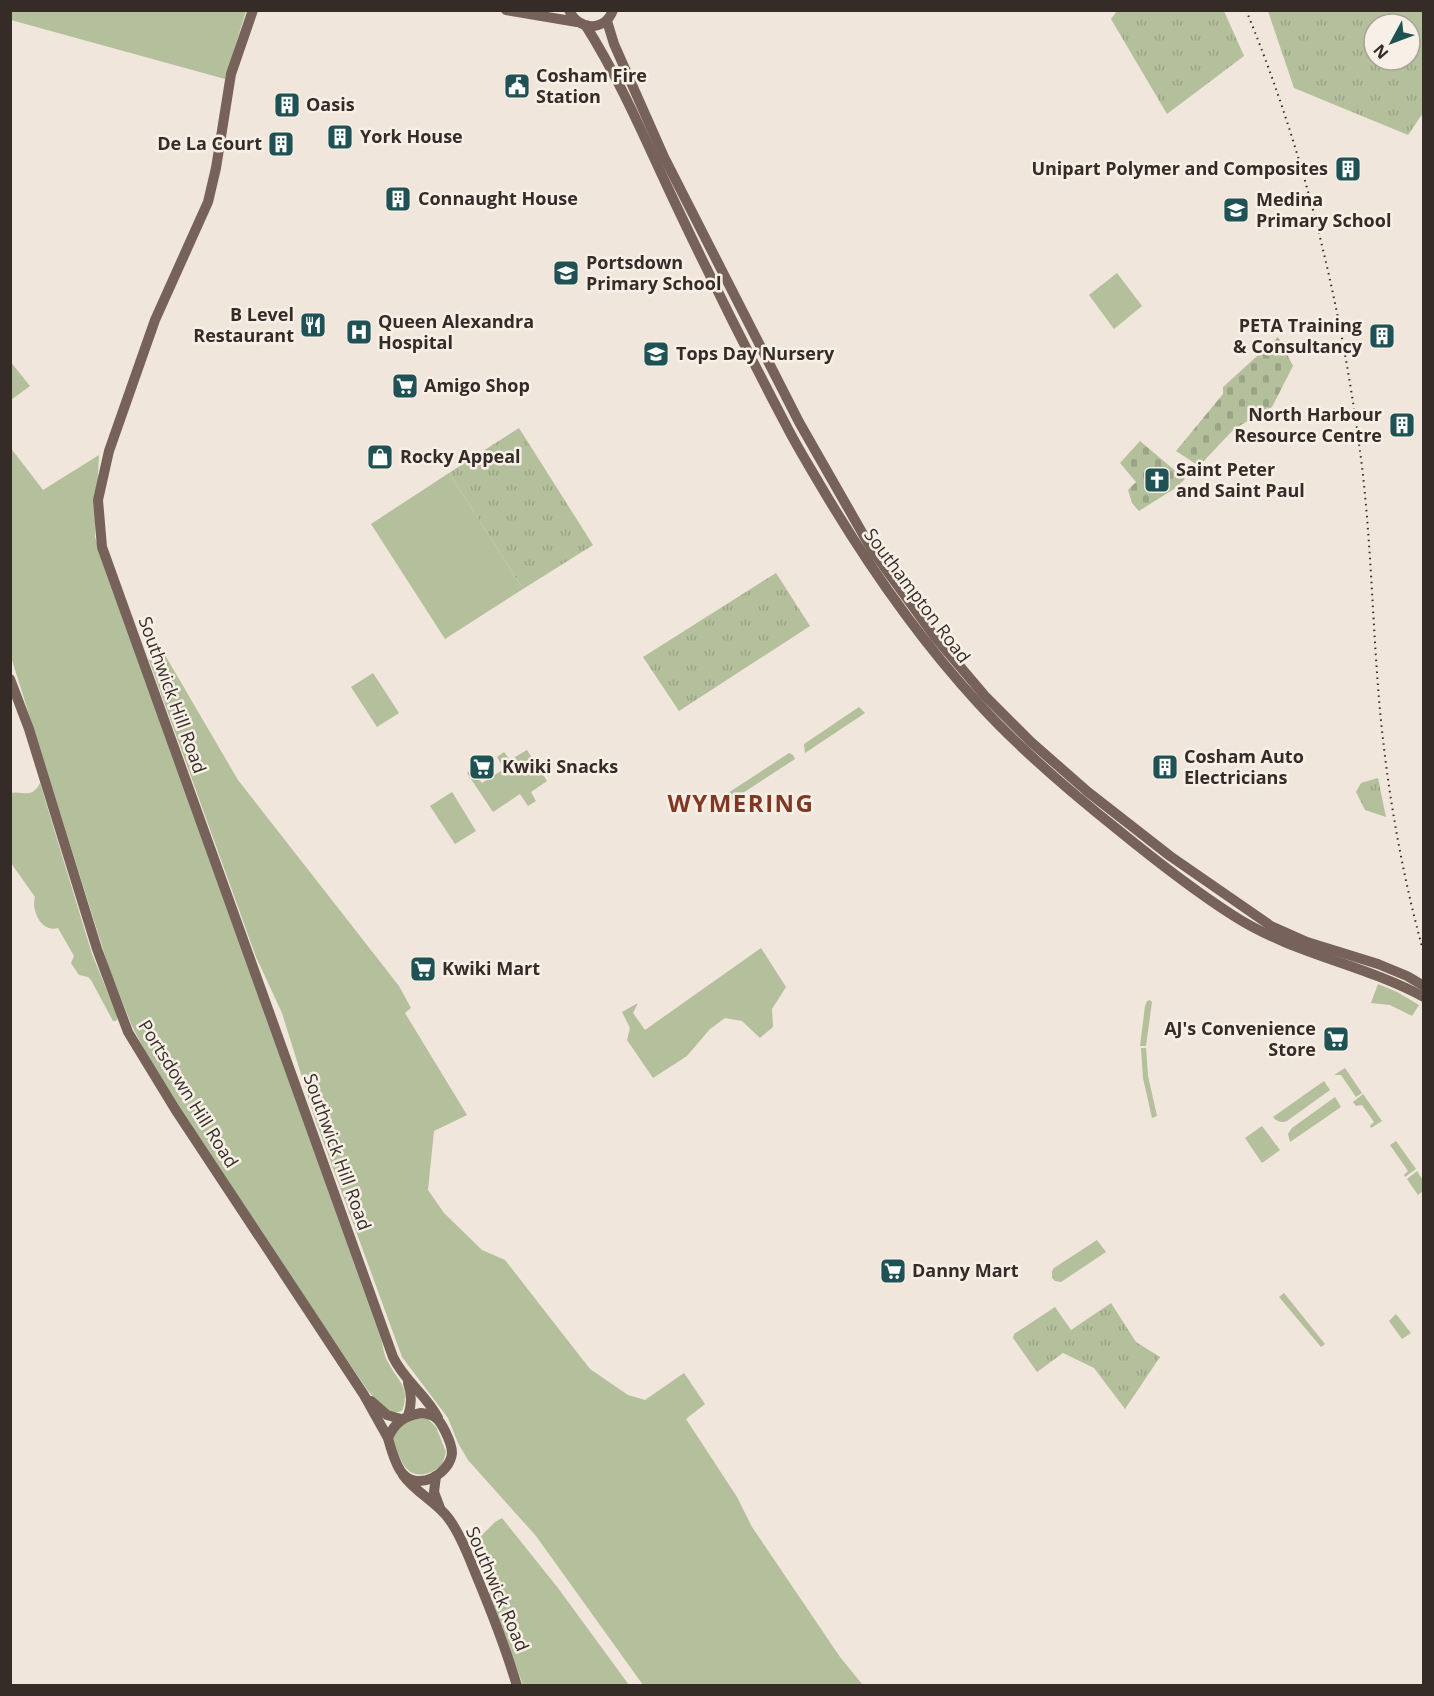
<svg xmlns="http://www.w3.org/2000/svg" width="1434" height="1696" viewBox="0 0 1434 1696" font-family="'Open Sans',sans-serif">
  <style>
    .green { fill: #b4bf9b }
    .cemetery { fill: url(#cemetery-stones) }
    .park { fill: url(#park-tufts); fill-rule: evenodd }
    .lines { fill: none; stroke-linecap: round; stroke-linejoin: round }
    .major { stroke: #766259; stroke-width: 10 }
    .rail { stroke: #352b27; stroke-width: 2; stroke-dasharray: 1.5 4.5; stroke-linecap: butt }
    .labels { text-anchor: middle; stroke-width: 5; stroke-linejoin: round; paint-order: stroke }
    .poi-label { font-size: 18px; font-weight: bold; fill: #352b27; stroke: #f8f0e7; text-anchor: start }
    .street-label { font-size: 18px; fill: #352b27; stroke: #f8f0e7 }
    .district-label { font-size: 24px; font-weight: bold; letter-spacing: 1.5px; fill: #803824; stroke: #f8f0e7 }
  </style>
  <defs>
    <pattern id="cemetery-stones" width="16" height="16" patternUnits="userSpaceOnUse" patternTransform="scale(1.5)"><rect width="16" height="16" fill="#b4bf9b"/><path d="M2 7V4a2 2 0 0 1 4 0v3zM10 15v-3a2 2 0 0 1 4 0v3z" fill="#9ba486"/></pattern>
    <pattern id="park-tufts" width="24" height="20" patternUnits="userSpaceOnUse" patternTransform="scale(1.5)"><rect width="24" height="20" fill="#b4bf9b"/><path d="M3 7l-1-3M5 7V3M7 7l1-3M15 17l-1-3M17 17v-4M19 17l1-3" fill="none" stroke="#9ba486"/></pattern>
  </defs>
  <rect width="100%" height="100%" fill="#f0e6db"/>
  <g class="green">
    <polygon points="10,11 246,11 225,79 11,20"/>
    <polygon points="1117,273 1142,306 1114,329 1089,295"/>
    <polygon points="10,361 30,386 11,400 10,400"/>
    <path d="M10,447L43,490L99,455L95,537L381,1339C383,1346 384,1356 388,1362C398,1382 411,1387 402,1411C386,1416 379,1402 368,1391L230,1187L155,1070L132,1026L109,968L11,657Z"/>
    <polygon points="449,473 523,589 445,639 371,524"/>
    <polygon points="162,650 238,780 399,986 411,1008 405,1013 467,1115 434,1131 428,1190 444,1213 482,1250 505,1260 590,1369 628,1395 645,1400 684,1373 705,1404 686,1419 737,1497 752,1527 840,1657 862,1684 866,1685 643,1685 536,1536 468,1460 458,1443 448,1418 402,1357 315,1119 282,1013 256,957 149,660"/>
    <polygon points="373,673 399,713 377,727 351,687"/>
    <polygon points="859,707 865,713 805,753 804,744"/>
    <polygon points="527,750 547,781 531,792 536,801 528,806 520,794 493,812 467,773 471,770 482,783 504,769 497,757 504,752 510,760"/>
    <polygon points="789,753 793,755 795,759 732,800 728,793"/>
    <path d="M40,783L92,954L118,1018L116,1021H113L91,980L88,977L79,975L71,963L74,956L58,928C41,933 31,910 35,897L11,863L10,793C24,790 31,800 40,783Z"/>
    <polygon points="452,792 476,831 455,844 430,806"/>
    <polygon points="761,948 786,987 772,1009 773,1027 760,1038 742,1021 725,1018 710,1029 687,1056 653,1078 627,1040 630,1028 622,1012 638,1003 633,1013 645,1030"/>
    <polygon points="1378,984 1397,992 1419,1005 1412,1016 1390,1005 1371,1003"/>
    <polygon points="1150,1000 1152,1002 1146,1046 1140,1046 1145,1006 1147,1001"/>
    <polygon points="1141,1048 1146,1048 1148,1076 1157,1116 1152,1118 1143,1078"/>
    <polygon points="1345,1068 1362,1093 1356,1097 1341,1075 1334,1075"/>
    <path d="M1324,1081L1330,1090L1287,1121C1282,1123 1277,1122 1273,1117Z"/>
    <polygon points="1363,1094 1382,1121 1371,1128 1370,1126 1374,1122 1362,1105 1356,1106 1353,1102"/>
    <polygon points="1335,1097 1341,1107 1290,1142 1288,1134 1292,1128"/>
    <polygon points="1262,1126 1280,1150 1262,1163 1245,1138"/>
    <polygon points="1396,1141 1416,1169 1405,1177 1404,1175 1408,1171 1390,1145"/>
    <polygon points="1417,1171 1423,1180 1423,1191 1418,1195 1407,1179"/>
    <polygon points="1097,1240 1106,1252 1061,1282 1055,1281 1052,1278 1052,1271 1054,1268"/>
    <polygon points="1284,1293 1325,1344 1321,1347 1279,1297"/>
    <polygon points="1396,1314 1411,1333 1402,1339 1389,1321"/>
    <path d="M421,1417L427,1418L436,1427L446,1452L442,1466C410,1487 401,1466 393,1438L401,1424Z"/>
    <polygon points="502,1518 558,1588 629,1685 523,1685 490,1595 484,1569 474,1543 495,1522"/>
  </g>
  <g class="cemetery">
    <polygon points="1278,337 1293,366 1272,407 1234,429 1199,466 1176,451 1223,394 1223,387"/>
    <polygon points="1140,441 1185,479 1174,489 1139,511 1132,503 1128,490 1136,482 1120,463"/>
  </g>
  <g class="park">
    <polygon points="1117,11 1224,11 1244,56 1167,114 1111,19"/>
    <path d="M1268,11H1423V113L1408,135L1294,88ZM1374,24H1410V60H1374Z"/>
    <polygon points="519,428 593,545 523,589 449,473"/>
    <polygon points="776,573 810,626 679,711 643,657"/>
    <polygon points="1378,778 1386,817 1365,810 1356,792 1361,783"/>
    <polygon points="1111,1303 1136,1342 1160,1357 1125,1409 1094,1368 1063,1353 1037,1372 1013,1338 1014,1334 1055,1307 1071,1330"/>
  </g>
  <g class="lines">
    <g class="major">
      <path d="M253,10L231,74L216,168L208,202L155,320L109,451L98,500L102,547L393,1357C405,1382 427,1395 438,1418"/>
      <polyline points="506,10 577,22"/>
      <path d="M569,10C578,31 605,32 613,10"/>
      <polyline points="607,21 614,44 664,157 799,422 872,550 935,637 985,696 1031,742 1088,792 1170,856 1271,926 1307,942 1378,964 1407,976 1424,986"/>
      <path d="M586,26C622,83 647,144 676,205C711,279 748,353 786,425C796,445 808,464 819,483C865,561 917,637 979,704C1021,750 1068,790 1117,829C1155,860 1193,890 1234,916C1293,954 1363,964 1424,997"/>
      <polyline points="10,679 29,729 97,949 128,1032 175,1109 364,1395 388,1438"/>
      <path d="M408,1383C412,1395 412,1404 408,1416"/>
      <polyline points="371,1401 387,1415 401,1419"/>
      <path d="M421,1413C435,1414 439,1419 445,1431C448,1437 452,1447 452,1453C450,1474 418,1492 402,1473C395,1464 391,1449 388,1438C395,1422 404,1416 421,1413Z"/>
      <path d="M403,1475C416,1493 437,1502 449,1519C462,1537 469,1558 477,1577C492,1613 506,1649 517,1686"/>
      <polyline points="436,1476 434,1492 440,1508"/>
    </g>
    <path class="rail" d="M1246,10C1307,158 1344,316 1363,475C1372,557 1373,639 1381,721C1389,800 1403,878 1424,954"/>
  </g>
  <defs>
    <symbol id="civic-square" viewBox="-11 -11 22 22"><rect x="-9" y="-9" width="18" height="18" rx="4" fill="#1f5254" stroke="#f8f0e7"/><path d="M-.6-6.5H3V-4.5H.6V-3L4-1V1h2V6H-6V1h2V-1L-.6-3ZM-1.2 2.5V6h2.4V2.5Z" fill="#fff"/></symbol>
    <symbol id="building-square" viewBox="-11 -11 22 22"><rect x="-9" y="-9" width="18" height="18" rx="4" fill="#1f5254" stroke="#f8f0e7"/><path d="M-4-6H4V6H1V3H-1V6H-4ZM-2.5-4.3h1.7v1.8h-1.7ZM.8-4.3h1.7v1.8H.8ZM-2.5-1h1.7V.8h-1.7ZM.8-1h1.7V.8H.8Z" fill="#fff"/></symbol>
    <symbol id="school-square" viewBox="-11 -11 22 22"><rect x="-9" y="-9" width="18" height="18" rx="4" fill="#1f5254" stroke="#f8f0e7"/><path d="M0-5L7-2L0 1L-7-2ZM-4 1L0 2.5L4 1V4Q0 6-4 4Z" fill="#fff"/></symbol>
    <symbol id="restaurant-square" viewBox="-11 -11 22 22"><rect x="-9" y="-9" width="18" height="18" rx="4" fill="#1f5254" stroke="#f8f0e7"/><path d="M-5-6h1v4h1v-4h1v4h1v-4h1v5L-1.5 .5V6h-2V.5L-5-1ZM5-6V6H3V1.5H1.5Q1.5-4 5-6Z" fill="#fff"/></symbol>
    <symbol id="hospital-square" viewBox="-11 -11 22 22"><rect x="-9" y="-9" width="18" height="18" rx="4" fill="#1f5254" stroke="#f8f0e7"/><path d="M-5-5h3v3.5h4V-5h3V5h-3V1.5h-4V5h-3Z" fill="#fff"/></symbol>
    <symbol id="supermarket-square" viewBox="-11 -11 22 22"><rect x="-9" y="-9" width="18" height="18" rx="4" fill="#1f5254" stroke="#f8f0e7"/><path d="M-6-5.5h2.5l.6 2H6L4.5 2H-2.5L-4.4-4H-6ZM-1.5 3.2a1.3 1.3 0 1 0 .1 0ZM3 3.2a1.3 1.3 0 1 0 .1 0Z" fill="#fff"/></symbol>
    <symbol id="shop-square" viewBox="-11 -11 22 22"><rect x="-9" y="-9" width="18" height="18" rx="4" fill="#1f5254" stroke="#f8f0e7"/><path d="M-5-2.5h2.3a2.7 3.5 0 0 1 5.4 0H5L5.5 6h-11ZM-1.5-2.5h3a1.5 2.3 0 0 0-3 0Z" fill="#fff"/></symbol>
    <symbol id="church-square" viewBox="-11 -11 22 22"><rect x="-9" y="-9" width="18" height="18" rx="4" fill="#1f5254" stroke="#f8f0e7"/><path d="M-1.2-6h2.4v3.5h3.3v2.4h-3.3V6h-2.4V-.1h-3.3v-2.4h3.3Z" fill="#fff"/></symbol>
  </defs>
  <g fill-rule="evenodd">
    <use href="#civic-square" x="502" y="71" width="30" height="30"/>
    <use href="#building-square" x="272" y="90" width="30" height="30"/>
    <use href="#building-square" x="325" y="122" width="30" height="30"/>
    <use href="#building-square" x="266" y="129" width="30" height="30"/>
    <use href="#building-square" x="1333" y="154" width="30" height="30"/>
    <use href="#building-square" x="383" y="184" width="30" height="30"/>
    <use href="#school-square" x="1221" y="195" width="30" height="30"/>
    <use href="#school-square" x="551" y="258" width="30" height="30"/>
    <use href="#restaurant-square" x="298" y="310" width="30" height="30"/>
    <use href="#hospital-square" x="344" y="317" width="30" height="30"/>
    <use href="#building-square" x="1367" y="321" width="30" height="30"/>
    <use href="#school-square" x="641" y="339" width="30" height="30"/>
    <use href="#supermarket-square" x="390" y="371" width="30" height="30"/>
    <use href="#building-square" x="1387" y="410" width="30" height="30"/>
    <use href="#shop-square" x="365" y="442" width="30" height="30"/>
    <use href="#church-square" x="1142" y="465" width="30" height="30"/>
    <use href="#supermarket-square" x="467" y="752" width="30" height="30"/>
    <use href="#building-square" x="1150" y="752" width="30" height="30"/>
    <use href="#supermarket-square" x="408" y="954" width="30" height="30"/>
    <use href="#supermarket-square" x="1321" y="1024" width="30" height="30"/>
    <use href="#supermarket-square" x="878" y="1256" width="30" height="30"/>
  </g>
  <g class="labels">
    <g class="poi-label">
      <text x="536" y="82">Cosham Fire<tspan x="536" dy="21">Station</tspan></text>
      <text x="306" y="111">Oasis</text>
      <text x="360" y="143">York House</text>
      <text x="262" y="150" text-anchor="end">De La Court</text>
      <text x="1328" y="175" text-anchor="end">Unipart Polymer and Composites</text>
      <text x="418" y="205">Connaught House</text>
      <text x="1256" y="206">Medina<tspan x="1256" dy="21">Primary School</tspan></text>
      <text x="586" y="269">Portsdown<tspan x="586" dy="21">Primary School</tspan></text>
      <text x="294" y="321" text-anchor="end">B Level<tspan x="294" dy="21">Restaurant</tspan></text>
      <text x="378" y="328">Queen Alexandra<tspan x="378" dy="21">Hospital</tspan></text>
      <text x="1362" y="332" text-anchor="end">PETA Training<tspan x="1362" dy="21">&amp; Consultancy</tspan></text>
      <text x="676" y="360">Tops Day Nursery</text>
      <text x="424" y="392">Amigo Shop</text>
      <text x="1382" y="421" text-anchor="end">North Harbour<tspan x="1382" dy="21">Resource Centre</tspan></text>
      <text x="400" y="463">Rocky Appeal</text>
      <text x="1176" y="476">Saint Peter<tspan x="1176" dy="21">and Saint Paul</tspan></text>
      <text x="1184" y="763">Cosham Auto<tspan x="1184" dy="21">Electricians</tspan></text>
      <text x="502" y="773">Kwiki Snacks</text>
      <text x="442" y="975">Kwiki Mart</text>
      <text x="1316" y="1035" text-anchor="end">AJ's Convenience<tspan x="1316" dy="21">Store</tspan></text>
      <text x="912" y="1277">Danny Mart</text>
    </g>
    <g class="street-label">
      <text transform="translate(917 596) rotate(53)" y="6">Southampton Road</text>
      <text transform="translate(172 695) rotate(70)" y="6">Southwick Hill Road</text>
      <text transform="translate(188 1094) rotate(58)" y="6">Portsdown Hill Road</text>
      <text transform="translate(337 1152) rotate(70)" y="6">Southwick Hill Road</text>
      <text transform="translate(497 1589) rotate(67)" y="6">Southwick Road</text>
    </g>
    <g class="district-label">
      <text x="741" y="812">WYMERING</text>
    </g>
  </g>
  <rect width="1434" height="1696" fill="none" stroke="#352b27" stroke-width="24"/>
  <g transform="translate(1392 42) rotate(229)"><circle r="28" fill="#f8f0e7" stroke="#aaa19a" stroke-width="1.5"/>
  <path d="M0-4.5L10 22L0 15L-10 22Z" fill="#1f5254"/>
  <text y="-9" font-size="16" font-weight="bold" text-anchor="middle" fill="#352b27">N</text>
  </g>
</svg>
